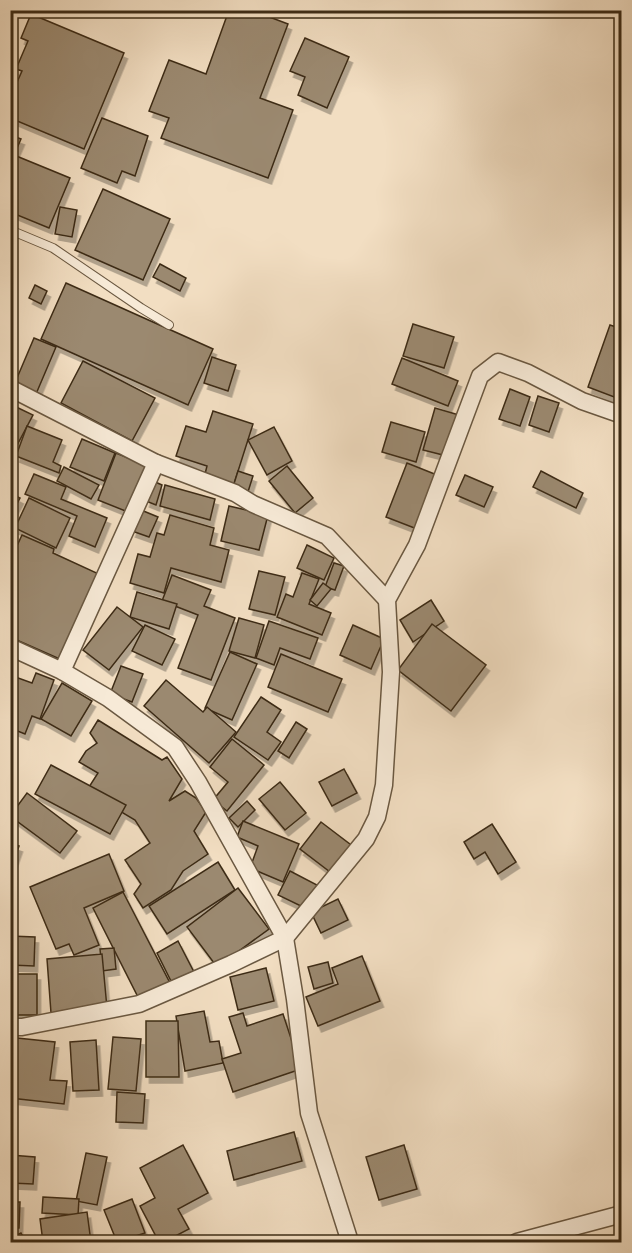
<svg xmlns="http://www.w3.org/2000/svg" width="632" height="1253" viewBox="0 0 632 1253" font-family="Alegreya,serif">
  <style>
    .building { fill: #9b896f; stroke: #3d2c16; stroke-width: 1.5; filter: url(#shadow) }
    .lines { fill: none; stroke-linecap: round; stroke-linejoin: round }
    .service-casing { stroke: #6a5841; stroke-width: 10 }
    .minor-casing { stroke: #6a5841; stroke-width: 19 }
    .service { stroke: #f7ead7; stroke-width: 8 }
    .minor { stroke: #f7ead7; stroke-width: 16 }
  </style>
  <defs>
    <filter id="shadow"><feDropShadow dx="3.5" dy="6" stdDeviation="0" flood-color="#0004"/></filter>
  </defs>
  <rect width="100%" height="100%" fill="#f2dec2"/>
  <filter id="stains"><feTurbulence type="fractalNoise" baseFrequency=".00333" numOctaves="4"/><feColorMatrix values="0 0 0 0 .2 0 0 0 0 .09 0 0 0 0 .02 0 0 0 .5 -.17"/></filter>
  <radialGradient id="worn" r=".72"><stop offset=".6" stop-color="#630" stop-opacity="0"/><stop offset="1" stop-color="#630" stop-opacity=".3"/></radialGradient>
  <g class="building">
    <polygon points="229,10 251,10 288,24 260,98 293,110 268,178 161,138 169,118 149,111 169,60 206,74"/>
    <polygon points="31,14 124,53 84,149 10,118 10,98 22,71 16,69 28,41 21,38"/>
    <polygon points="305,38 349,57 327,108 298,95 305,77 290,71"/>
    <polygon points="102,118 148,136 135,176 122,171 117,183 81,168"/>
    <polygon points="10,135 21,139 14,155 70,178 49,228 10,212"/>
    <polygon points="103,189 170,219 143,280 75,250"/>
    <polygon points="60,207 77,210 72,237 55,234"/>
    <polygon points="160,264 186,278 180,291 153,277"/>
    <polygon points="66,283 213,349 188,405 41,339"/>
    <polygon points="35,285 47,291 41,304 29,298"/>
    <polygon points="413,324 454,337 444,368 403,356"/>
    <polygon points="610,325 622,329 622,400 588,387"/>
    <polygon points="34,338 56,347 36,394 14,385"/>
    <polygon points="212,357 236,365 228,391 204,383"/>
    <polygon points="402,358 458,381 448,406 392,384"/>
    <polygon points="83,361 155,398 132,441 61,403"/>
    <polygon points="510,389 530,397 520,426 499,419"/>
    <polygon points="538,396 559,403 549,432 529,425"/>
    <polygon points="10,404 33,415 15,449 10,446"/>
    <polygon points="435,408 459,415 447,456 423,450"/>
    <polygon points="213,411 253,424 233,487 204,478 207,466 176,456 186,426 206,432"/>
    <polygon points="391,422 425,432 416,462 382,452"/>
    <polygon points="27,426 62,440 53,462 61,466 59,473 16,456"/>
    <polygon points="274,427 292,461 267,475 248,440"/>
    <polygon points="82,439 115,453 104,481 70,467"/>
    <polygon points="116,453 148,466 128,512 98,500"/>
    <polygon points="407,463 437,475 417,529 386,517"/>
    <polygon points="287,466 313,498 295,513 269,481"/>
    <polygon points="64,467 99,485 91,499 57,481"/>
    <polygon points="238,471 253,476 247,495 232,490"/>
    <polygon points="541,471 583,493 576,508 533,487"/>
    <polygon points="34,474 66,487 61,499 107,518 95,547 69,536 77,516 25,494"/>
    <polygon points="465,475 493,487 484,507 456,495"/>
    <polygon points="153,481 162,485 156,505 146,501"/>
    <polygon points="165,485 215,499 210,520 160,506"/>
    <polygon points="10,493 20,498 10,517"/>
    <polygon points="29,498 70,518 56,548 15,528"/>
    <polygon points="229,506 268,515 259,550 221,541"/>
    <polygon points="141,510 158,517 149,537 132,531"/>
    <polygon points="170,515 214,528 210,545 229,550 221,582 171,568 164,593 130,583 138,554 150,557 157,533 164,535"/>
    <polygon points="22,535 54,549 53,553 101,575 62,660 12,638 13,636 10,635 10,561"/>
    <polygon points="307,545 334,558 324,580 297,568"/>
    <polygon points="334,563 344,566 335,590 325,587"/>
    <polygon points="259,571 285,577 275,615 249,609"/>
    <polygon points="302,573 319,579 309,604 331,613 322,635 277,617 286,594 293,597"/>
    <polygon points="172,575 211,590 204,606 235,618 211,680 178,668 198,615 162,601"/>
    <polygon points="323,583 331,589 317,606 310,600"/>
    <polygon points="137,592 177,604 169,629 130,617"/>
    <polygon points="431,600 444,621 413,642 400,620"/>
    <polygon points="117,607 143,627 109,670 83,650"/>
    <polygon points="239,618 264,625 255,658 229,651"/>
    <polygon points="269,621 318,638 310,659 280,648 274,665 256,658"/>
    <polygon points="432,624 486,665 451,711 398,670"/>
    <polygon points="145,625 175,639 162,665 132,651"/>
    <polygon points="353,625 384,639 371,669 340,655"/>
    <polygon points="230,652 257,664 232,720 205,708"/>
    <polygon points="281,654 342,679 328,712 268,687"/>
    <polygon points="121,666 143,674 132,702 110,694"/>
    <polygon points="36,673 54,680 40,719 32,716 25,734 10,728 10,675 32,683"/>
    <polygon points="166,680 203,712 207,707 236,732 209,763 144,706"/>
    <polygon points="62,683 92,701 71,736 41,719"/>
    <polygon points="261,697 281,710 267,732 281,742 268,760 234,737"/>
    <polygon points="98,720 162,760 167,757 182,779 169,801 185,791 196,798 206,812 194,831 208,854 183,871 171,890 143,908 134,894 141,884 125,860 150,843 135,820 123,813 119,805 89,787 98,773 79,762 86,751 97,743 90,733"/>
    <polygon points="296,722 307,729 289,758 278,751"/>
    <polygon points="232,739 264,765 227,811 213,800 228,782 210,767"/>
    <polygon points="51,765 126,805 110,834 35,794"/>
    <polygon points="344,769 357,793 332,806 319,782"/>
    <polygon points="280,782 306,813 285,830 259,799"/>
    <polygon points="27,793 77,831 60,853 10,816"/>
    <polygon points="247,801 255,810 238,827 229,818"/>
    <polygon points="243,821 299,844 283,882 250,868 258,846 237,837"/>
    <polygon points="321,822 355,848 334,875 300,849"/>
    <polygon points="492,824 516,862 498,874 485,852 474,859 464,842"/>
    <polygon points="10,843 19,846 13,863 10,862"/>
    <polygon points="109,854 124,891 84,908 99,945 74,955 69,944 56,949 30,887"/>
    <polygon points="218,862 235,890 167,934 149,906"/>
    <polygon points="290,871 317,885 305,908 278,895"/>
    <polygon points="238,888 269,929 217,967 187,927"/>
    <polygon points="123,892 171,985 140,1001 93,908"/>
    <polygon points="338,899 348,920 321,933 311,912"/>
    <polygon points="10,936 35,937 34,966 10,965"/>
    <polygon points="178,941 196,976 174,987 157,953"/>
    <polygon points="114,948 116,969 102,971 100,949"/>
    <polygon points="102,954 107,1008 51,1013 47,959"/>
    <polygon points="362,956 380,1001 318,1026 306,997 338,984 332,968"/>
    <polygon points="328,962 333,983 314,989 308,967"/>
    <polygon points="266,968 274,1001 238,1010 230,977"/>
    <rect x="10" y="974" width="27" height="41"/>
    <polygon points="204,1011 210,1042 219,1041 223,1063 185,1071 176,1016"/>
    <polygon points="243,1013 247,1026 283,1014 301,1069 233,1092 222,1059 241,1053 229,1017"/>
    <polygon points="146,1021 178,1021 179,1077 146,1077"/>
    <polygon points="113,1037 141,1039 136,1091 108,1089"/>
    <polygon points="17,1038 55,1042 50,1080 67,1081 64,1104 10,1098"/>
    <polygon points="96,1040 99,1090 73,1091 70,1042"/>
    <polygon points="117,1092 145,1094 143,1123 116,1122"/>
    <polygon points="294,1132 302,1161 234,1180 227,1151"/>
    <polygon points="183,1145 208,1193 178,1209 189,1229 164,1242 159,1242 140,1206 155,1198 140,1168"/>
    <polygon points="404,1145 417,1189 379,1200 366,1157"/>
    <polygon points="86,1153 107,1157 97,1205 76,1201"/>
    <polygon points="10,1155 35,1157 33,1184 10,1183"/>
    <polygon points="43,1197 79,1199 78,1215 42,1213"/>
    <polygon points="132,1199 145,1233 117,1242 104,1210"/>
    <polygon points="10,1202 20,1202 19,1228 10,1228"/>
    <polygon points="87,1212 91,1242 43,1242 40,1219"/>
    <polygon points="21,1233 26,1242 10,1242 10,1238"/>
  </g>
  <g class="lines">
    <defs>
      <polyline id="service" points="10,230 53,248 141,308 169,325"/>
      <g id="minor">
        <polyline points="10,388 156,463 235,493 253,504 327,536 387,600"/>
        <polyline points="10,647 62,671 108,698 175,747 198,782 285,938 295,999 309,1113 350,1242"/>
        <polyline points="62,671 156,463"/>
        <polyline points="10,1027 22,1027 139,1004 231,964 285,938 366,839 377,817 384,785 391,672 387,600 417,545 480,376 498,362 528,373 582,401 622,415"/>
        <polyline points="517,1242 622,1214"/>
      </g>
    </defs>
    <use href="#service" class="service-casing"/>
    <use href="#minor" class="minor-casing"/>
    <use href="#service" class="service"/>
    <use href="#minor" class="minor"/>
  </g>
  <rect width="632" height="1253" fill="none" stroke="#f2dec2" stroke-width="36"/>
  <rect x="12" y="12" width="608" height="1229" fill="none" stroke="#3d2c16" stroke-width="3"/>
  <rect x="18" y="18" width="596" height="1217" fill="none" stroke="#3d2c16" stroke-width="1.5"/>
  <rect width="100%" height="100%" filter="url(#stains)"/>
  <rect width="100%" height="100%" fill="url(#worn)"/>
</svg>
